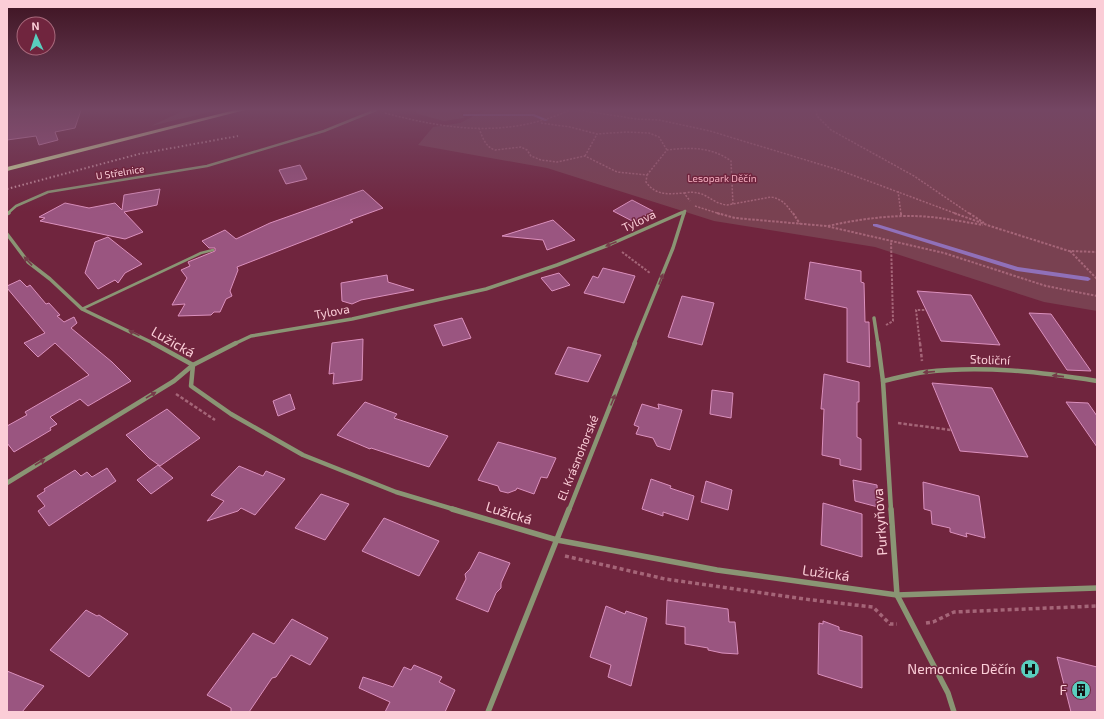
<svg xmlns="http://www.w3.org/2000/svg" width="1104" height="719" viewBox="0 0 1104 719" font-family="'Exo 2',sans-serif">
  <style>
    .green { fill: #794151 }
    .lines { fill: none; stroke-linecap: round; stroke-linejoin: round }
    .stream { fill: #9070b9; fill-rule: evenodd }
    .building { fill: #9a5580; stroke: #db90bd }
    .path-far3 { stroke: #a56578; stroke-width: 1.5; stroke-dasharray: 2 1.5; stroke-linecap: butt }
    .path-far2 { stroke: #a56578; stroke-width: 2; stroke-dasharray: 2.5 1.5; stroke-linecap: butt }
    .path-far1 { stroke: #a56578; stroke-width: 2.5; stroke-dasharray: 3.5 2; stroke-linecap: butt }
    .path { stroke: #a56578; stroke-width: 3.5; stroke-dasharray: 4 3; stroke-linecap: butt }
    .lane { stroke: #8a9574; stroke-width: 2.5 }
    .street-far3 { stroke: #8a9574; stroke-width: 2.5 }
    .street-far2 { stroke: #8a9574; stroke-width: 3.5 }
    .street-far1 { stroke: #8a9574; stroke-width: 4.5 }
    .street { stroke: #8a9574; stroke-width: 5.5 }
    .primary { fill: #cee4a1; fill-rule: evenodd }
    .rail { stroke: #c991a0; stroke-width: 2; stroke-dasharray: 1.5 2.5; stroke-linecap: butt }
    .oneway { fill: #753b49 }
    .labels { text-anchor: middle; stroke-width: 3; stroke-linejoin: round; paint-order: stroke }
    .far-street-label { font-size: 10px; fill: #fbcdd7; stroke: #70253e }
    .far-park-label { font-size: 10px; fill: #f5aec0; stroke: #70253e }
    .street-label { font-size: 12px; fill: #fbcdd7; stroke: #70253e }
    .near-street-label { font-size: 14px; fill: #fbcdd7; stroke: #70253e }
    .near-poi-label { font-size: 14px; fill: #fbcdd7; stroke: #70253e; text-anchor: end }
  </style>
  <rect width="100%" height="100%" fill="#70253e"/>
  <g class="green">
    <polygon points="185,110 218,110 151,126"/>
    <polygon points="416,110 459,110 464,118 444,121 418,114"/>
    <polygon points="486,110 1097,110 1097,311 1044,302 875,247 714,221 547,168 418,145 433,127 460,123"/>
  </g>
  <g class="lines">
    <g class="stream">
      <polygon points="463,114 534,114 548,120 545,121 533,116 463,116"/>
      <polygon points="873,224 877,224 1018,267 1088,277 1091,279 1088,281 1017,271 873,226"/>
    </g>
  </g>
  <g class="building">
    <polygon points="7,110 81,110 75,128 55,132 58,140 39,145 36,136 7,140"/>
    <polygon points="300,165 307,179 286,184 279,170"/>
    <polygon points="160,189 157,205 124,212 143,232 125,239 40,221 45,218 39,217 65,203 89,208 115,203 122,210 124,195"/>
    <polygon points="363,190 383,208 350,220 353,222 237,267 238,270 230,291 232,296 226,299 220,312 214,312 211,315 178,316 185,304 172,305 187,278 181,270 190,266 188,262 215,251 215,248 209,248 202,241 225,230 236,239 270,223"/>
    <polygon points="632,200 653,211 634,222 613,211"/>
    <polygon points="553,220 575,240 547,250 543,240 502,236"/>
    <polygon points="108,237 142,264 125,273 118,283 115,280 98,289 85,273 95,242"/>
    <polygon points="810,262 861,271 861,282 864,283 865,322 869,322 870,367 847,362 847,308 805,299"/>
    <polygon points="603,268 635,276 624,303 584,293 593,276 598,278"/>
    <polygon points="559,273 570,285 552,291 541,278"/>
    <polygon points="387,275 388,282 414,290 361,300 352,304 342,301 341,283"/>
    <polygon points="20,280 27,287 30,285 46,304 49,303 60,315 57,316 64,322 74,317 77,323 71,328 112,362 131,381 88,406 80,399 50,417 57,424 50,428 51,430 14,452 7,443 7,426 27,415 25,412 89,375 55,343 38,357 24,343 45,333 7,288 7,286"/>
    <polygon points="917,291 971,295 1000,345 941,341"/>
    <polygon points="682,296 714,303 702,345 668,337"/>
    <polygon points="1029,313 1051,314 1091,371 1067,370"/>
    <polygon points="462,318 471,338 443,346 434,325"/>
    <polygon points="363,339 362,380 333,384 334,373 329,374 332,343"/>
    <polygon points="568,347 601,355 588,382 555,374"/>
    <polygon points="824,374 859,382 859,402 857,402 857,437 861,439 861,470 840,465 840,459 822,455 824,409 821,409"/>
    <polygon points="932,383 992,388 1028,457 960,451"/>
    <polygon points="712,390 733,393 731,418 710,414"/>
    <polygon points="290,394 295,409 278,416 273,401"/>
    <polygon points="365,402 397,414 394,418 448,436 429,467 371,448 370,449 337,435"/>
    <polygon points="1066,402 1088,403 1097,416 1097,447"/>
    <polygon points="642,404 659,409 658,404 682,410 670,450 657,446 653,438 636,434 639,427 634,425"/>
    <polygon points="167,409 200,438 160,466 149,458 126,435"/>
    <polygon points="498,442 556,458 547,478 541,477 534,494 517,488 516,490 508,493 500,491 498,486 478,480"/>
    <polygon points="158,465 173,478 151,494 137,480"/>
    <polygon points="239,466 263,476 266,471 285,479 255,515 241,508 238,511 207,521 224,501 211,495"/>
    <polygon points="107,468 116,481 49,526 38,511 45,506 37,496 45,491 44,489 75,470 81,476 87,472 92,477"/>
    <polygon points="651,479 671,486 670,488 694,496 688,520 663,512 663,516 642,509"/>
    <polygon points="853,480 877,485 878,507 855,501"/>
    <polygon points="706,481 732,490 728,510 701,502"/>
    <polygon points="923,482 979,496 985,538 966,533 967,537 950,532 950,528 932,524 931,511 924,509"/>
    <polygon points="321,494 349,504 325,540 295,528"/>
    <polygon points="823,503 862,514 862,557 821,545"/>
    <polygon points="384,518 439,541 419,576 362,551"/>
    <polygon points="479,552 510,563 501,583 501,588 496,593 488,612 456,599 466,579 465,574 470,569"/>
    <polygon points="667,600 728,609 729,622 735,622 738,654 722,653 708,650 708,648 685,644 685,627 666,624"/>
    <polygon points="606,606 625,614 626,611 647,618 631,686 608,677 611,665 590,657"/>
    <polygon points="86,610 97,616 99,615 128,634 89,677 50,650"/>
    <polygon points="292,619 328,638 310,665 291,655 276,677 272,678 249,712 231,712 231,708 207,695 253,633 274,644"/>
    <polygon points="823,621 839,627 839,630 862,636 862,688 818,674 819,623 823,624"/>
    <polygon points="1057,657 1097,667 1097,712 1071,712"/>
    <polygon points="414,665 442,677 439,682 455,690 445,712 385,712 390,702 359,688 363,677 393,687 404,667 411,670"/>
    <polygon points="7,671 44,686 22,712 7,712"/>
  </g>
  <g class="lines">
    <g class="path-far3">
      <polyline points="579,110 636,119 659,120 710,131 839,170 957,214"/>
      <polyline points="816,110 817,116 831,130 914,176 970,214"/>
      <path d="M385,113C449,130 508,138 570,110"/>
      <polyline points="541,123 570,127 597,134 626,132 649,133 659,137 667,150"/>
      <path d="M479,128C482,136 485,147 495,150L521,147L527,150L531,156L541,160L557,162L585,156L617,172L647,175L646,182C656,196 668,194 684,193L690,201"/>
      <polyline points="585,156 597,134"/>
      <path d="M647,175L667,150C690,147 712,147 731,161L733,205"/>
      <polyline points="898,191 901,214"/>
      <path d="M684,193C707,189 709,203 727,205L771,197C782,199 787,205 793,214"/>
      <polyline points="695,206 720,214"/>
    </g>
    <g class="path-far2">
      <polyline points="717,213 735,218 826,226 944,253 1046,286 1097,296"/>
      <polyline points="793,213 800,224"/>
      <polyline points="901,213 901,216"/>
      <polyline points="954,213 990,226 1069,251 1097,252"/>
      <polyline points="969,213 984,223"/>
      <path d="M828,226C855,220 882,216 910,216C935,216 959,221 983,225"/>
      <polyline points="1070,251 1097,279"/>
      <polyline points="622,252 650,273"/>
      <polyline points="886,325 893,321 891,241"/>
      <polyline points="920,344 916,310 926,310"/>
    </g>
    <g class="path-far1">
      <polyline points="920,343 922,361"/>
      <polyline points="176,394 215,420"/>
      <polyline points="898,423 951,430"/>
    </g>
    <g class="path">
      <polyline points="565,556 665,579 812,600 873,607 890,624 897,624"/>
      <polyline points="926,623 933,622 954,612 1097,606"/>
    </g>
    <polyline class="lane" points="82,309 201,253 213,250"/>
    <g class="street-far3">
      <polyline points="7,214 16,206 48,192 207,166 324,131 376,110"/>
      <polyline points="679,214 685,211"/>
      <polyline points="684,214 685,211"/>
    </g>
    <g class="street-far2">
      <polyline points="7,214 9,213"/>
      <polyline points="7,234 28,262 50,279 82,309 155,344"/>
      <polyline points="874,318 878,344"/>
      <polyline points="234,344 251,336 352,319 486,289 557,265 611,244 681,213"/>
      <polyline points="634,344 673,248 684,213"/>
    </g>
    <g class="street-far1">
      <polyline points="153,343 193,365"/>
      <polyline points="878,343 883,381 891,510"/>
      <polyline points="193,365 191,386 231,414 303,455 396,492 456,510"/>
      <path d="M883,381C897,378 911,374 925,372C983,365 1040,372 1097,381"/>
      <polyline points="7,483 174,381 193,365 236,343"/>
      <polyline points="569,510 635,343"/>
    </g>
    <g class="street">
      <polyline points="452,509 557,540 717,570 897,595 1097,588"/>
      <polyline points="891,509 897,595 948,693 954,712"/>
      <polyline points="488,712 569,509"/>
    </g>
    <polygon class="primary" points="235,110 245,110 7,171 7,167"/>
    <polyline class="rail" points="7,189 139,154 238,136"/>
  </g>
  <defs><path id="oneway-solid" d="M-6-.8H1V-3.2L6.5 0L1 3.2V.8H-6Z"/></defs>
  <g class="oneway">
    <use href="#oneway-solid" transform="translate(611 244) rotate(158)"/>
    <use href="#oneway-solid" transform="translate(28 261) rotate(-133)"/>
    <use href="#oneway-solid" transform="translate(661 279) rotate(-69)"/>
    <use href="#oneway-solid" transform="translate(134 333) rotate(-154)"/>
    <use href="#oneway-solid" transform="translate(929 372) rotate(175)"/>
    <use href="#oneway-solid" transform="translate(1058 376) rotate(-174)"/>
    <use href="#oneway-solid" transform="translate(151 395) rotate(-31)"/>
    <use href="#oneway-solid" transform="translate(613 400) rotate(-68)"/>
    <use href="#oneway-solid" transform="translate(40 462) rotate(-31)"/>
  </g>
  <linearGradient id="sky" x2="0" y2="1"><stop stop-color="#3e1422"/><stop offset="0.52" stop-color="#744663"/><stop offset="1" stop-color="#744663" stop-opacity="0"/></linearGradient>
  <rect width="1104" height="211" fill="url(#sky)"/>
  <defs>
    <symbol id="hospital-disc" viewBox="-11 -11 22 22"><circle r="9.5" fill="#59cebe" stroke="#70253e"/><path d="M-5-5h3v3.5h4V-5h3V5h-3V1.5h-4V5h-3Z" fill="#111"/></symbol>
    <symbol id="building-disc" viewBox="-11 -11 22 22"><circle r="9.5" fill="#59cebe" stroke="#70253e"/><path d="M-4-6H4V6H1V3H-1V6H-4ZM-2.5-4.3h1.7v1.8h-1.7ZM.8-4.3h1.7v1.8H.8ZM-2.5-1h1.7V.8h-1.7ZM.8-1h1.7V.8H.8Z" fill="#111"/></symbol>
  </defs>
  <g fill-rule="evenodd">
    <use href="#hospital-disc" x="1019" y="658" width="22" height="22"/>
    <use href="#building-disc" x="1070" y="679" width="22" height="22"/>
  </g>
  <g class="labels">
    <g class="far-street-label">
      <text transform="translate(120 172) rotate(-9)" y="4">U Střelnice</text>
    </g>
    <g class="far-park-label">
      <text x="722" y="182">Lesopark Děčín</text>
    </g>
    <g class="street-label">
      <text transform="translate(639 221) rotate(-25)" y="4">Tylova</text>
      <text transform="translate(332 312) rotate(-10)" y="4">Tylova</text>
      <text transform="translate(990 360) rotate(2)" y="4">Stoliční</text>
      <text transform="translate(578 458) rotate(-68)" y="4">El. Krásnohorské</text>
    </g>
    <g class="near-street-label">
      <text transform="translate(173 342) rotate(30)" y="5">Lužická</text>
      <text transform="translate(509 513) rotate(17)" y="5">Lužická</text>
      <text transform="translate(880 522) rotate(-94)" y="5">Purkyňova</text>
      <text transform="translate(826 573) rotate(8)" y="5">Lužická</text>
    </g>
    <g class="near-poi-label">
      <text x="1016" y="674">Nemocnice Děčín</text>
      <text x="1067" y="695">F</text>
    </g>
  </g>
  <rect width="1104" height="719" fill="none" stroke="#fbcdd7" stroke-width="16"/>
  <g transform="translate(36 36) rotate(357)"><circle r="19" fill="#70253e" stroke="#a8687b"/>
  <path d="M0-3L7 15L0 10L-7 15Z" fill="#59cebe"/>
  <text y="-6" font-size="11" font-weight="bold" text-anchor="middle" fill="#fbcdd7">N</text>
  </g>
</svg>
